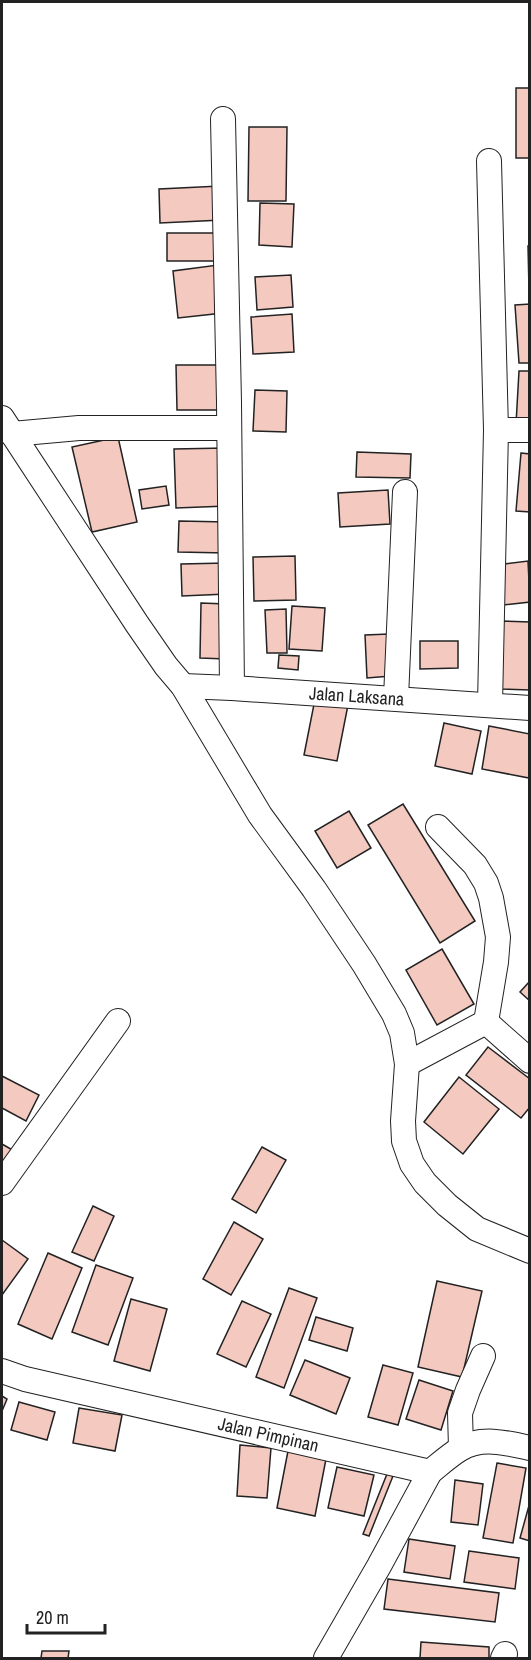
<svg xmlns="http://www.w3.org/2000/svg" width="531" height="1660" viewBox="0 0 531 1660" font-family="'Archivo Narrow',sans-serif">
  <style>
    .building { fill: #f3c9c0; stroke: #222; stroke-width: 1.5 }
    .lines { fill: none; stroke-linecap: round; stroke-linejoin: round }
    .street-casing { stroke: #222; stroke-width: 26 }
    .street { stroke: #fff; stroke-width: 24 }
    .labels { text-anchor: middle; stroke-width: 4.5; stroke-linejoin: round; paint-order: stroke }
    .street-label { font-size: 18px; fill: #222; stroke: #fff }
  </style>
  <rect width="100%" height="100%" fill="#fff"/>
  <g class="building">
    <rect x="516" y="88" width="14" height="70"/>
    <polygon points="249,127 287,127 286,201 248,201"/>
    <polygon points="220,186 222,220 160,223 159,189"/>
    <polygon points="260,203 294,204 292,247 259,245"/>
    <rect x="167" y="233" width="49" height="28"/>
    <polygon points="528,246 530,246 530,290 529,290"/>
    <polygon points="218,265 223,313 178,318 173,271"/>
    <polygon points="291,275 293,307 257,310 255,277"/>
    <polygon points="530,304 530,363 519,363 515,305"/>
    <polygon points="292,314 294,352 253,354 251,317"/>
    <polygon points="176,365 224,365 224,410 177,410"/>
    <polygon points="519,371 530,371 530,425 516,424"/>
    <polygon points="255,390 287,391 286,432 253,431"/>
    <polygon points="118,437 137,522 92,532 72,447"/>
    <polygon points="225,448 227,506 176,508 174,449"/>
    <polygon points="357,452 411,454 410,478 356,477"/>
    <polygon points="521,453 530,454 530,512 516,511"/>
    <polygon points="166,486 169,505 142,509 139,490"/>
    <polygon points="388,490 390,524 340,527 338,493"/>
    <polygon points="179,521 227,522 226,553 178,552"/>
    <polygon points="295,556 296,600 254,601 253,557"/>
    <polygon points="528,561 530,602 503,605 497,565"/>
    <polygon points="226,563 227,594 182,596 181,564"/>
    <polygon points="201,603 226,604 226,659 200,658"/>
    <polygon points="292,606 325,608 322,651 289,649"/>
    <polygon points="286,609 287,653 267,653 265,610"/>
    <polygon points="499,621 530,622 530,690 499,689"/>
    <polygon points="389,634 391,676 367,678 365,635"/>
    <polygon points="420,641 458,641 458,668 420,669"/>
    <polygon points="279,655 299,656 298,670 278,668"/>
    <polygon points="315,699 348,705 337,761 304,755"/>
    <polygon points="444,723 481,731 472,774 435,766"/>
    <polygon points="489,726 530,734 529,778 482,769"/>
    <polygon points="403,804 475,921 440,943 368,825"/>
    <polygon points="349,811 371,848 337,868 315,831"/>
    <polygon points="442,949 474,1004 437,1025 406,970"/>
    <polygon points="530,981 530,1001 520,992"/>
    <polygon points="488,1047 530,1079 530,1107 521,1118 466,1075"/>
    <polygon points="2,1076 39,1095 26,1121 2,1108"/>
    <polygon points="459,1077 499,1109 463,1154 424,1122"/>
    <polygon points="2,1144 16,1152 2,1174"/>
    <polygon points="262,1147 286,1160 256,1213 232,1199"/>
    <polygon points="93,1206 114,1216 94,1261 72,1252"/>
    <polygon points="234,1222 263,1239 231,1295 203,1279"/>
    <polygon points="2,1240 28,1259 2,1295"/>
    <polygon points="48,1253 82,1268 52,1339 18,1324"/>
    <polygon points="96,1265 133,1278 108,1345 72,1332"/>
    <polygon points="437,1281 482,1291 462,1377 418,1367"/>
    <polygon points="289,1288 317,1298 284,1388 256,1377"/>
    <polygon points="131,1299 167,1309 150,1371 114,1361"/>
    <polygon points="242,1301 271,1314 246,1367 217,1354"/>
    <polygon points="316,1317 353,1328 347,1351 309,1340"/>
    <polygon points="305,1360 350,1378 336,1414 290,1395"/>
    <polygon points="383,1365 413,1373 398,1425 368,1417"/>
    <polygon points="419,1380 453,1391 441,1430 406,1419"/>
    <polygon points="2,1396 7,1399 2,1411"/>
    <polygon points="19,1402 55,1412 47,1440 11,1430"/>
    <polygon points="79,1408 122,1415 115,1451 73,1443"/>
    <polygon points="240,1445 271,1448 267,1498 237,1496"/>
    <polygon points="288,1451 326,1459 315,1516 277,1508"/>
    <polygon points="497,1463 526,1468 513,1543 483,1538"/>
    <polygon points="337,1467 374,1475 364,1516 328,1508"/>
    <polygon points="387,1474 393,1476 369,1536 363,1534"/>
    <polygon points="455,1480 483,1484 478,1525 451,1522"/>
    <polygon points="530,1502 530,1541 520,1538"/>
    <polygon points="409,1539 455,1546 450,1579 404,1572"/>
    <polygon points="469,1551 519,1558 515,1589 464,1582"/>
    <polygon points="388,1579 499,1593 495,1622 384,1609"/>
    <polygon points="421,1642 489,1647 489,1658 420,1658"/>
    <polygon points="42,1651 69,1651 68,1658 41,1658"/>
  </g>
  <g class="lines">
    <defs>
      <g id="street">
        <polyline points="223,119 229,402 232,688"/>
        <polyline points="489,161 496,430 490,704"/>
        <polyline points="2,418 137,624 166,666 183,686 260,815 314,889 364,964 394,1014 402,1033 407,1064 403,1121 404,1141 412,1164 425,1183 447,1205 477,1229 530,1251"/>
        <polyline points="496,430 530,430"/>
        <polyline points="12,434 79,428 229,428"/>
        <path id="s1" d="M183,686L232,688L530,708"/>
        <polyline points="396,698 405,492"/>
        <polyline points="486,1022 530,1061"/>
        <polyline points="407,1064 486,1022 496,962 498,937 491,898 486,883 475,865 438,827"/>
        <polyline points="2,1183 118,1021"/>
        <path id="s2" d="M2,1371L25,1379L430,1472C440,1464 450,1455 460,1449C481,1436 508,1443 530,1448"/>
        <polyline points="461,1448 460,1413 468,1390 483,1356"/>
        <polyline points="326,1658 379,1566 430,1472"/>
        <polyline points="503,1658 505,1654"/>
      </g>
    </defs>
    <use href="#street" class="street-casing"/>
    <use href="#street" class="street"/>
  </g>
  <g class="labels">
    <g class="street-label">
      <text dy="6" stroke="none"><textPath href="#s1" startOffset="174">Jalan Laksana</textPath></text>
      <text dy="6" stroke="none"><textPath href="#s2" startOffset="274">Jalan Pimpinan</textPath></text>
    </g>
  </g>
  <rect width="531" height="1660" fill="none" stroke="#222222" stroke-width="6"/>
  <path d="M27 1624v9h78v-9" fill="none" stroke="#222222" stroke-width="3"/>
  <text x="36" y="1624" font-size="18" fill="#222222" stroke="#ffffff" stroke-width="4.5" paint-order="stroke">20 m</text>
</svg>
